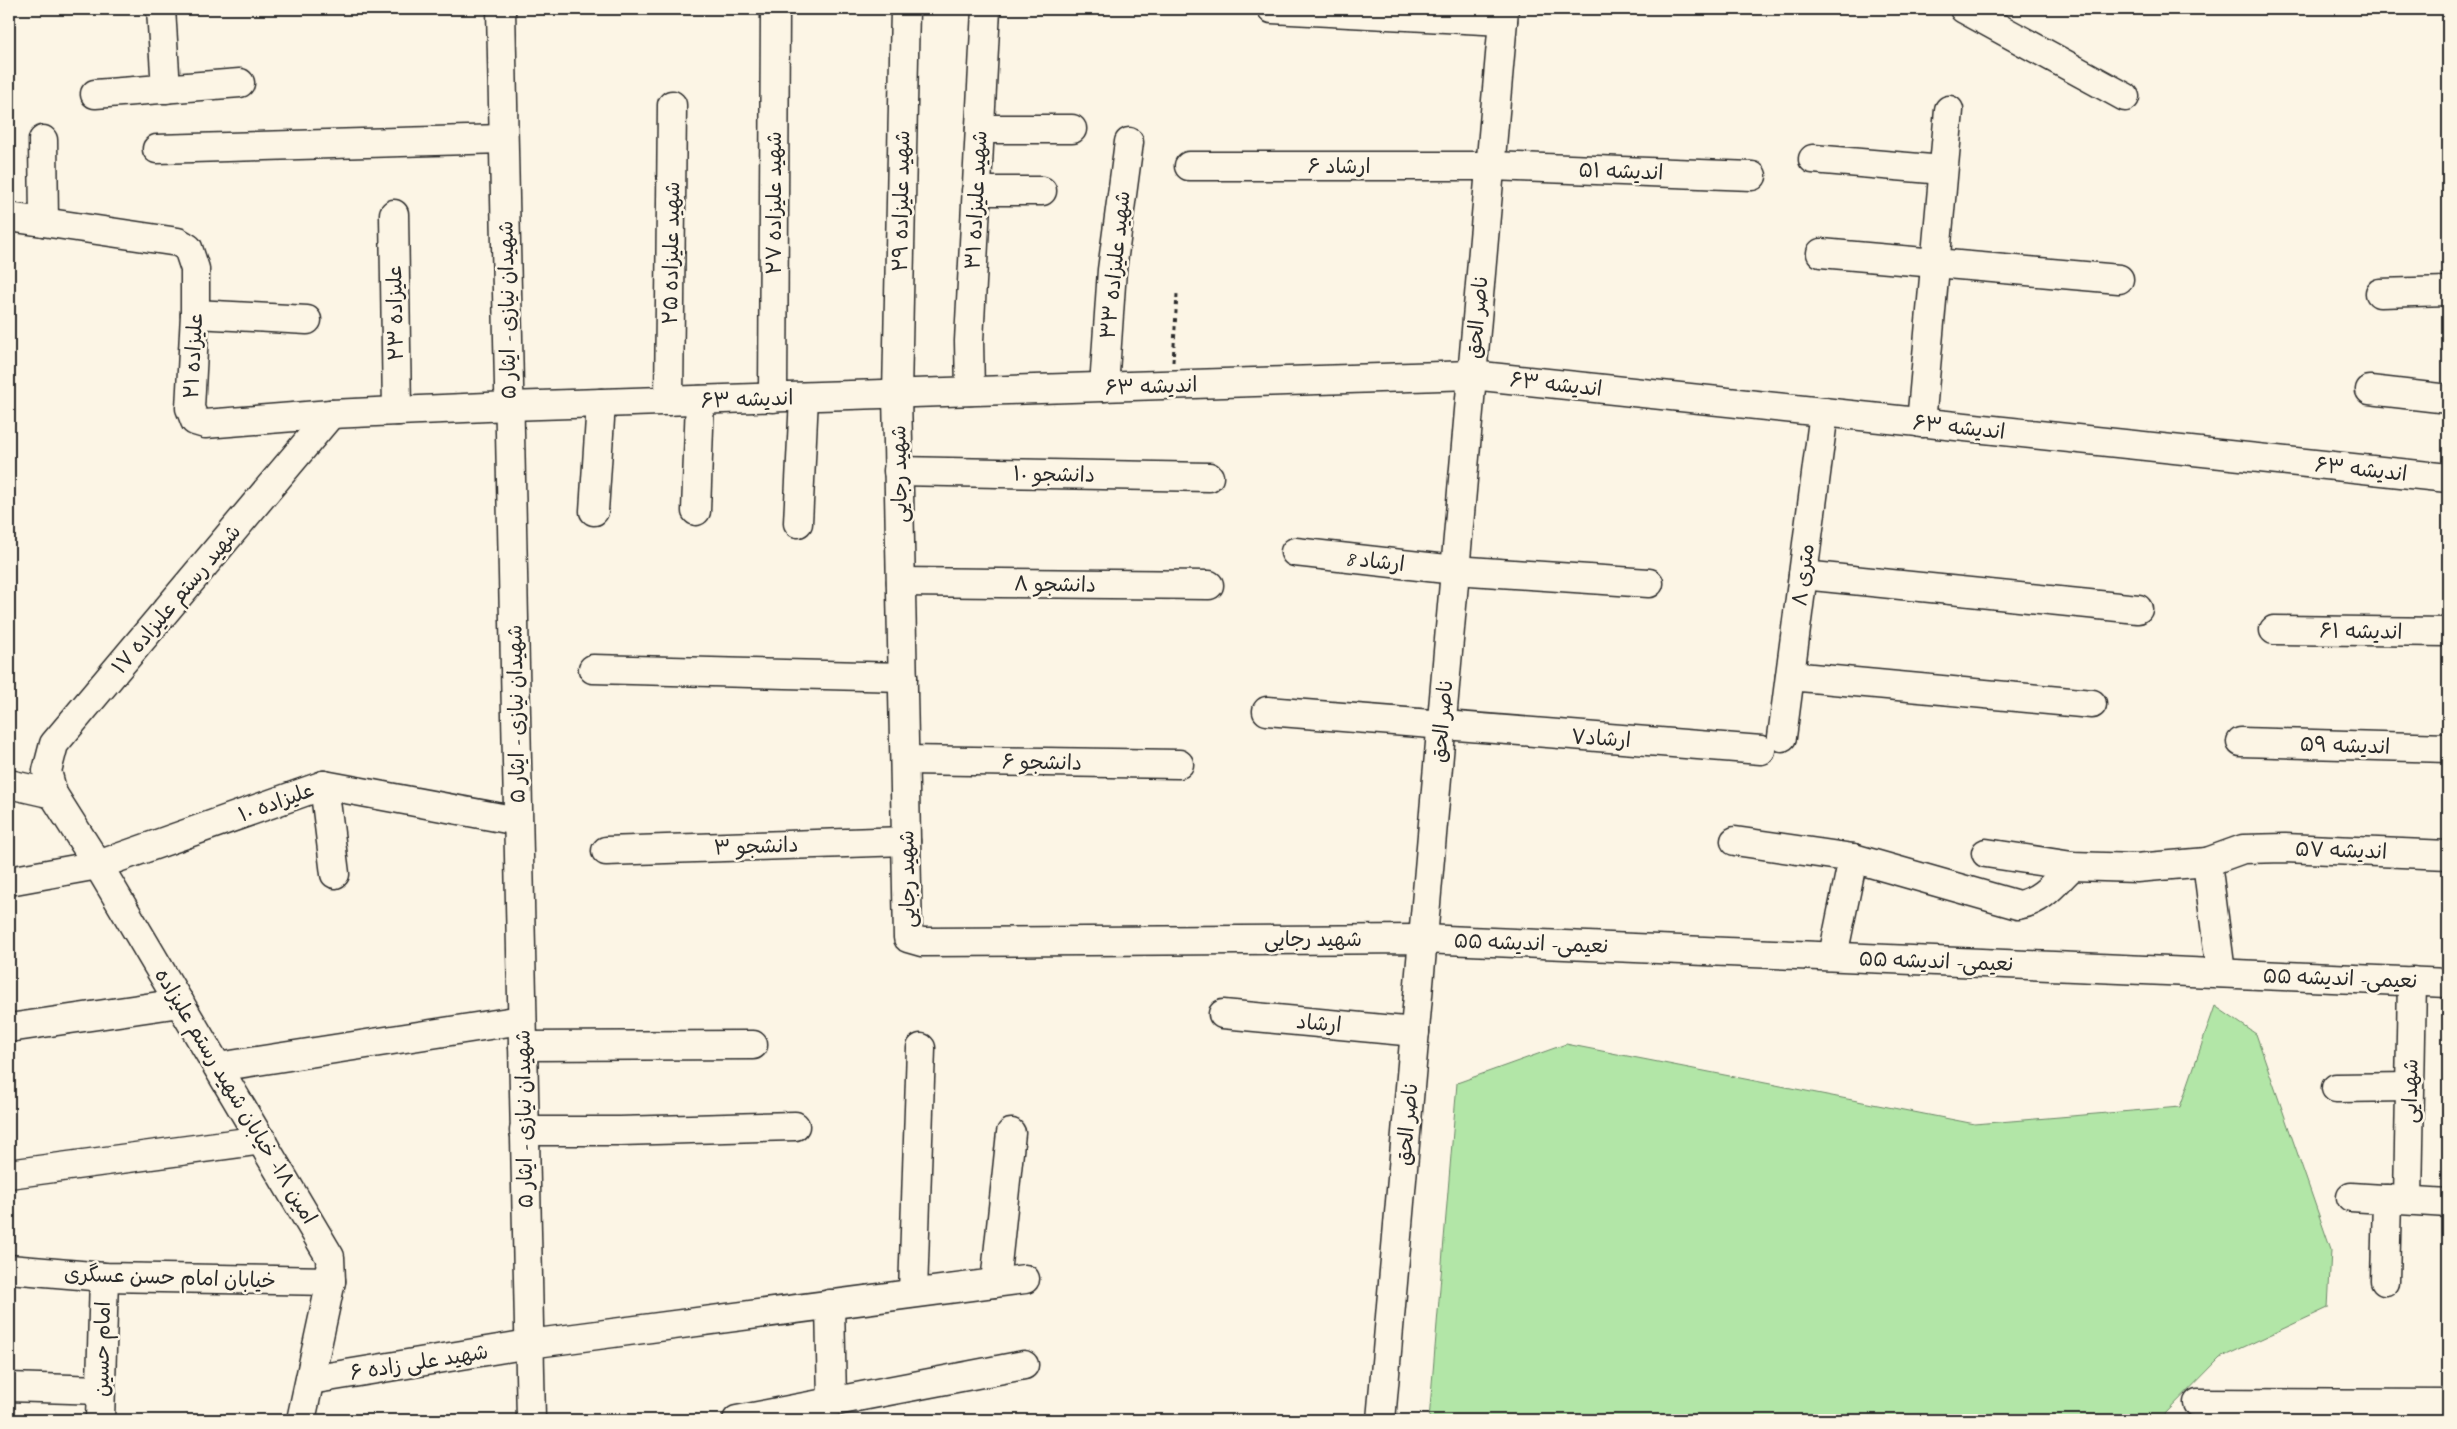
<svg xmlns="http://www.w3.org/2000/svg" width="2457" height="1429" viewBox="0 0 2457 1429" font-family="Caveat,'Playpen Sans Arabic',sans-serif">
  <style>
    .green { fill: #b2e6a7; stroke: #6e8869 }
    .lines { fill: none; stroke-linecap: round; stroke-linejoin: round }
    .minor-casing { stroke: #2b2b2b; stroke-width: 31 }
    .path { stroke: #2b2b2b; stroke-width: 3; stroke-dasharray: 4 4; stroke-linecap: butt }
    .minor { stroke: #fcf5e5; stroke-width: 28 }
    .labels { text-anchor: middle; stroke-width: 5; stroke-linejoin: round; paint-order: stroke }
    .street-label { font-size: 21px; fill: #2b2b2b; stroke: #fcf5e5 }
  </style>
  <rect width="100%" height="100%" fill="#fcf5e5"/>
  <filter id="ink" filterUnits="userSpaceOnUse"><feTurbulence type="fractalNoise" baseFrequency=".02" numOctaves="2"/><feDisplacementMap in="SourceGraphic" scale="10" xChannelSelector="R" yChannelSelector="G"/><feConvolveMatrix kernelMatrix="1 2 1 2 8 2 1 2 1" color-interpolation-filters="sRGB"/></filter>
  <g filter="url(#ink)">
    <polygon class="green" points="2215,1006 2256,1034 2331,1250 2328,1308 2220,1358 2159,1420 1429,1420 1457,1083 1566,1044 1975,1124 2180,1107"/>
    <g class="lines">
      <defs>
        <g id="minor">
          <polyline points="161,9 166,89"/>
          <polyline points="501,9 531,1420"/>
          <polyline points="905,9 897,394 908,938 922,942 1423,939 2448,983"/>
          <polyline points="1272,9 1503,21"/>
          <polyline points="1964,9 2125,97"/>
          <polyline points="95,94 240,83"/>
          <polyline points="980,129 1072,129"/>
          <polyline points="43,140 44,222"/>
          <polyline points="157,149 503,139"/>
          <polyline points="1813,159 1943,170"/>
          <polyline points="1189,166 1490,166 1752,176"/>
          <polyline points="976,191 1042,191"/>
          <polyline points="394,214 397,411"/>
          <polyline points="9,217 178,242 188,248 195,269 195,314 190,408 195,421 205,424 331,414 509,406 1472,375 2448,478"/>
          <polyline points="1821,253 2119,279"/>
          <polyline points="2380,293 2448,291"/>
          <polyline points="195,314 307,320"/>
          <polyline points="1104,387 1112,270 1129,142"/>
          <polyline points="2370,390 2448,399"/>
          <polyline points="970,391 969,341 986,9"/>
          <polyline points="773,398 775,9"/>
          <polyline points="669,401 672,105"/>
          <polyline points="1921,423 1949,110"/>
          <polyline points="898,471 1209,477"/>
          <polyline points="594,511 601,403"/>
          <polyline points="696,511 700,400"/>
          <polyline points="798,523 804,397"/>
          <polyline points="1295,552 1455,570 1649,583"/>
          <polyline points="1803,575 2138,609"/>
          <polyline points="901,582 1209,585"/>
          <polyline points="2274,630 2448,632"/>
          <polyline points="593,669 903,677"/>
          <polyline points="1790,676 2092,704"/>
          <polyline points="1267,711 1761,750"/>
          <polyline points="1782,737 1824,412"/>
          <polyline points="2241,742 2448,748"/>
          <polyline points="905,760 1179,764"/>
          <polyline points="9,784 53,794"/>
          <polyline points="324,785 335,874"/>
          <path d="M1735,841L1853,858L2018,905C2042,901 2055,883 2072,866"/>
          <polyline points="606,851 906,841"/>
          <polyline points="1986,853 2072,866 2136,868 2207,862"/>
          <polyline points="9,881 98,865 324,785 518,821"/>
          <polyline points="1833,956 1853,858"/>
          <polyline points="2221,973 2207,862 2243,849 2285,848 2448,855"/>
          <polyline points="1223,1014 1415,1032"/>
          <polyline points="9,1028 180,1003"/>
          <polyline points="523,1046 753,1045"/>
          <polyline points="218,1067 522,1020"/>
          <polyline points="2336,1088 2410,1087"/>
          <polyline points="524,1131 620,1131 795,1126"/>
          <polyline points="9,1174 262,1140"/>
          <polyline points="2351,1197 2448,1203"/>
          <polyline points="2408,1200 2412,981"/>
          <polyline points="9,1269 104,1277 331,1281"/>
          <polyline points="2385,1281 2387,1199"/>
          <polyline points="995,1283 1011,1133"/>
          <polyline points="913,1293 921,1048"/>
          <polyline points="830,1304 832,1401"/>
          <polyline points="310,1380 529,1344 1025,1279"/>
          <polyline points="9,1387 101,1390"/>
          <polyline points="2198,1403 2448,1404"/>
          <polyline points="100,1420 104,1277"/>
          <polyline points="301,1420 331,1281 330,1257 98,865 53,794 47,771 54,744 331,414"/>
          <polyline points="737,1420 1024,1365"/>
          <polyline points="1381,1420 1504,9"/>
        </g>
      </defs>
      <use href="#minor" class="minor-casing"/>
      <polyline class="path" points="1173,362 1177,294"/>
      <use href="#minor" class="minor"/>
    </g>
  </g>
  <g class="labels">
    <g class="street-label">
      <text x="1339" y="173">ارشاد ۶</text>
      <text transform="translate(1621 171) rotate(2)" y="7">اندیشه ۵۱</text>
      <text transform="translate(976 200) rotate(-87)" y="7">شهید علیزاده ۳۱</text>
      <text transform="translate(901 201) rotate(-89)" y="7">شهید علیزاده ۲۹</text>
      <text transform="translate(774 203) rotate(-90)" y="7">شهید علیزاده ۲۷</text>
      <text transform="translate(671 253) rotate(-89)" y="7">شهید علیزاده ۲۵</text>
      <text transform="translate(1115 265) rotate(-84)" y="7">شهید علیزاده ۳۳</text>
      <text transform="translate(507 310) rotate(-91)" y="7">شهیدان نیازی - ایثار ۵</text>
      <text transform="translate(395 313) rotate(-91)" y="7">علیزاده ۲۳</text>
      <text transform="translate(1477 317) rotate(-85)" y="7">ناصر الحق</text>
      <text transform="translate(193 356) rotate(-87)" y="7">علیزاده ۲۱</text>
      <text transform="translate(1556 384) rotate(6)" y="7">اندیشه ۶۳</text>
      <text transform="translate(1151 386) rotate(-2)" y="7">اندیشه ۶۳</text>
      <text transform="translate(747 399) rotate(-2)" y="7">اندیشه ۶۳</text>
      <text transform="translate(1959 427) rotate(6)" y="7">اندیشه ۶۳</text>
      <text transform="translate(2361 469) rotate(6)" y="7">اندیشه ۶۳</text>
      <text transform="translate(899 474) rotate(-91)" y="7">شهید رجایی</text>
      <text transform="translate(1054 474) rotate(1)" y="7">دانشجو ۱۰</text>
      <text transform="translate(1375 561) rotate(6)" y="7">ارشاد 8</text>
      <text transform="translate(1803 575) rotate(-83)" y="7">۸ متری</text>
      <text transform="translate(1055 584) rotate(1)" y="7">دانشجو ۸</text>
      <text transform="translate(176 599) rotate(-50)" y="7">۱۷ شهید رستم علیزاده</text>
      <text transform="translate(2361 631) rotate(1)" y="7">اندیشه ۶۱</text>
      <text transform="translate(516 714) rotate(-91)" y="7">شهیدان نیازی - ایثار ۵</text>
      <text transform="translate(1442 721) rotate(-85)" y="7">ناصر الحق</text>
      <text transform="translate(1601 738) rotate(4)" y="7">ارشاد۷</text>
      <text transform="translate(2345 745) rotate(2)" y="7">اندیشه ۵۹</text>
      <text transform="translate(1042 762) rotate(1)" y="7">دانشجو ۶</text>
      <text transform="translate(276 802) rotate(-20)" y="7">علیزاده ۱۰</text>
      <text transform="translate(756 846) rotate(-2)" y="7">دانشجو ۳</text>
      <text transform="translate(2341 850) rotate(2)" y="7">اندیشه ۵۷</text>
      <text transform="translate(907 879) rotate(-91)" y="7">شهید رجایی</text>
      <text x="1313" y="946">شهید رجایی</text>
      <text transform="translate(1531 943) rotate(2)" y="7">نعیمی- اندیشه ۵۵</text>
      <text transform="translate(1936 961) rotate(2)" y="7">نعیمی- اندیشه ۵۵</text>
      <text transform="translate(2340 978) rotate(2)" y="7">نعیمی- اندیشه ۵۵</text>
      <text transform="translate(1319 1023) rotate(5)" y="7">ارشاد</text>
      <text transform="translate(2410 1091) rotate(-89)" y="7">شهدایی</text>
      <text transform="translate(236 1096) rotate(59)" y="7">امین ۱۸- خيابان شهيد رستم عليزاده</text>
      <text transform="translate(524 1119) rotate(-91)" y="7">شهیدان نیازی - ایثار ۵</text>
      <text transform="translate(1407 1124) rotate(-85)" y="7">ناصر الحق</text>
      <text transform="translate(170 1277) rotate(2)" y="7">خیابان امام حسن عسگری</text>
      <text transform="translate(102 1349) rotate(-89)" y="7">امام حسین</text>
      <text transform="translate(419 1362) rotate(-9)" y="7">شهید علی زاده ۶</text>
    </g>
  </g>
  <rect width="2457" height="1429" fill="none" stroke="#fcf5e5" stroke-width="30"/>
  <rect x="15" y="15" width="2427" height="1399" fill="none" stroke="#2b2b2b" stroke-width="2" filter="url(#ink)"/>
</svg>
